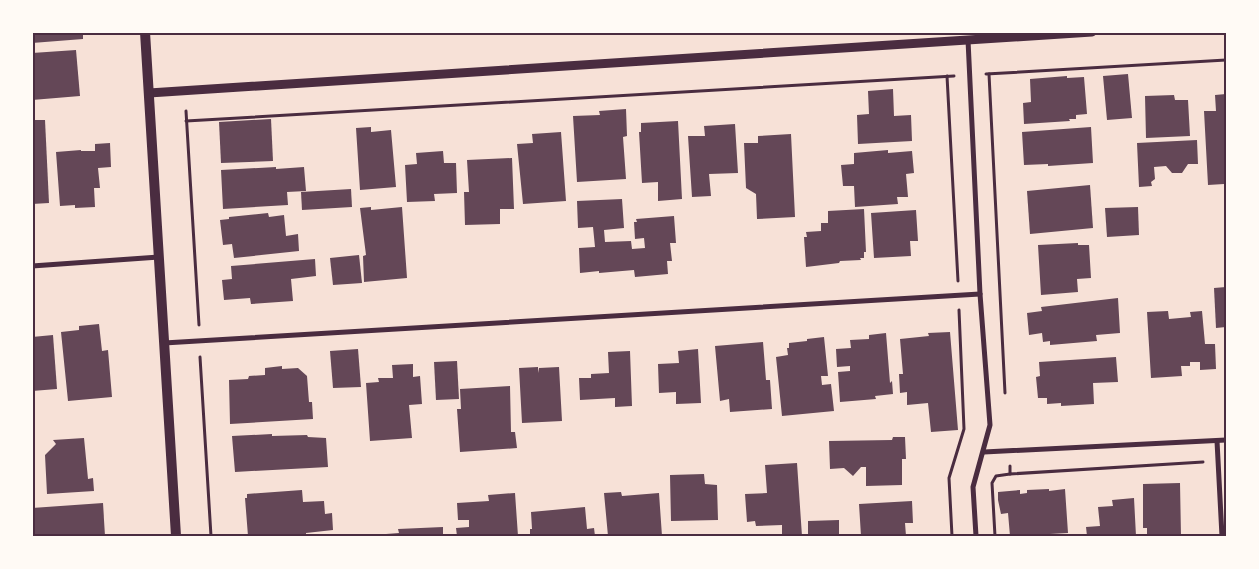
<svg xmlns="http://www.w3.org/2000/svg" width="1259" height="569" viewBox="0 0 1259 569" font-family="'Exo 2',sans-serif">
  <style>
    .building { fill: #644757 }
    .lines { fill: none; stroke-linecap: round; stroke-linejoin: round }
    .path { stroke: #4a2c40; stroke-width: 3 }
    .minor { stroke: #4a2c40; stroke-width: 5 }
    .tertiary { stroke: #4a2c40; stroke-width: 9 }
    .secondary { stroke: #4a2c40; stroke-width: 10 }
    .neatline { fill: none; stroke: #4a2c40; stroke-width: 2 }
  </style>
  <rect width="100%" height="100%" fill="#f7e1d7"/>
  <g class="building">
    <polygon points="32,32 83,32 83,39 32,43"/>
    <polygon points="76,50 80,96 32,100 32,53"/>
    <polygon points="1128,74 1132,118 1107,120 1103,76"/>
    <polygon points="1067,76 1067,78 1084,77 1087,114 1076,115 1076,119 1069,119 1070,121 1024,124 1023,103 1031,102 1030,79"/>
    <polygon points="893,89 894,116 911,115 912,141 858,144 857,115 869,114 868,91"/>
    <polygon points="1226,94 1226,175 1224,176 1224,184 1208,185 1204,111 1216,111 1215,95"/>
    <polygon points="1174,95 1175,100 1188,100 1190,136 1146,138 1145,96"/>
    <polygon points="626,109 627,136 623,137 626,179 577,182 573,116 600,115 599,111"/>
    <polygon points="271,119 273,161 221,163 219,122"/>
    <polygon points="32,120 45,120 49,203 32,204"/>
    <polygon points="678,121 682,199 658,201 658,182 642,183 639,132 641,132 641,123"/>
    <polygon points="735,124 738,173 709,174 711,196 692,197 688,136 705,136 704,126"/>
    <polygon points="371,127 371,132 391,130 396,187 360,190 356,128"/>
    <polygon points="1091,127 1093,163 1048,166 1048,164 1024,165 1022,132"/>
    <polygon points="561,132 566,201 523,204 517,144 533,143 532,134"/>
    <polygon points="791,134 795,217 757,219 756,194 746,188 744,143 758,143 758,136"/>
    <polygon points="1197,140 1198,164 1188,164 1182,173 1172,173 1166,166 1154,167 1155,179 1151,182 1152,186 1139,187 1137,143"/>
    <polygon points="110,143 111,167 98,168 100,188 94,188 95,207 75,208 75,205 60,206 56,152 81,150 81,151 95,151 95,144"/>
    <polygon points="888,150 888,153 912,151 914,173 906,174 908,197 897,197 898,204 855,207 854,186 843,186 841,165 854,164 854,153"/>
    <polygon points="443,151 444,163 456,163 457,193 434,194 435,201 407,202 405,165 417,164 416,153"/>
    <polygon points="512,158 514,209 500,209 500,224 465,225 464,192 469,192 467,160"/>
    <polygon points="276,167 276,169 304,167 306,191 287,192 288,205 223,209 221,170"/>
    <polygon points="1090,185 1093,228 1030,234 1027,191"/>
    <polygon points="351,189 352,207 302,210 301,192"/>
    <polygon points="622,199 624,228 604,230 605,242 631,241 632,249 645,248 644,238 635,239 634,222 637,222 636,219 674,216 676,243 670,243 672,261 667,261 668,274 635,277 634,270 599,273 599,271 580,273 579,248 595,247 593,227 578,228 577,201"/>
    <polygon points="371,207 371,210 402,207 407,278 364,282 363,256 366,255 360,208"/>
    <polygon points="1138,207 1139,235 1107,237 1105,208"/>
    <polygon points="864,209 866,252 864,252 864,258 860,258 861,260 840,261 839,263 806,267 804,237 807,237 806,232 821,231 821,223 828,223 828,211"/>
    <polygon points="916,210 918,241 910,241 911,256 874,258 871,213"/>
    <polygon points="268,213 269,217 284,215 286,236 298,234 299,251 234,258 232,244 223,245 220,220 229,219 229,217"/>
    <polygon points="1078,243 1078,245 1089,245 1091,278 1077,279 1078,292 1041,295 1038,245"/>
    <polygon points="359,255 362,283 333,285 330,258"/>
    <polygon points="315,259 316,276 291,279 293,301 251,304 250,298 224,300 222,280 232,279 231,266"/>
    <polygon points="1226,287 1226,327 1216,328 1214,288"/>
    <polygon points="1118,298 1120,333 1096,335 1097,341 1050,345 1050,341 1043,342 1042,333 1029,335 1027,313 1042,311 1041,307"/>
    <polygon points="1168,311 1169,319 1191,317 1190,312 1202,311 1205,344 1215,344 1216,369 1200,370 1200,362 1190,362 1190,366 1181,366 1182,376 1151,378 1147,312"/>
    <polygon points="99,324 102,351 108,350 112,397 68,401 61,332 79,330 79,326"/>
    <polygon points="950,332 958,430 931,432 928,403 907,405 907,392 900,393 899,374 903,374 900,339 929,336 928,333"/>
    <polygon points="886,333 890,383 892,381 893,394 875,396 876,399 840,402 838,372 850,371 850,366 837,367 836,349 851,348 850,340 869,339 869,335"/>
    <polygon points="53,335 57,389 32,391 32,337"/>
    <polygon points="824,337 828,376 821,376 822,385 831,384 834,411 782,416 776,357 788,355 787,348 789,348 789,343 807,341 807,339"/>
    <polygon points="763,342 766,380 770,380 772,409 730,412 729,399 720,401 715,346"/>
    <polygon points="358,349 361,387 333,388 330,351"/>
    <polygon points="698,349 701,403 676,404 676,392 659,393 658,364 679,363 678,351"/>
    <polygon points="630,351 632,406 615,407 615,398 580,400 579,378 591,378 591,374 609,373 608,352"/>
    <polygon points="1116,357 1118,382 1093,383 1094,404 1061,406 1061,403 1047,404 1047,398 1038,398 1036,377 1040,376 1039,362"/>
    <polygon points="457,361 459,399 436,400 434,362"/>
    <polygon points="413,364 413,377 420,376 422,404 409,405 412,438 370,441 366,383 379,382 378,378 393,378 392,365"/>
    <polygon points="282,366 282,369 298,368 307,376 309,402 312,402 313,419 230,424 229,380 248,379 249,376 265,375 265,368"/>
    <polygon points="538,367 538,373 539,368 559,367 562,421 522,423 519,368"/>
    <polygon points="510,386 511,432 515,432 517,448 460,452 457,409 461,409 460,389"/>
    <polygon points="272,434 272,436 307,435 308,437 326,438 328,467 235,472 232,436"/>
    <polygon points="893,437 905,437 906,459 902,459 902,485 866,486 866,467 861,467 853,476 844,468 830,469 829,441 892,440"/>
    <polygon points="84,438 88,479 93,478 94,491 47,494 45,455 56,444 53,440"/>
    <polygon points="797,463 802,536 782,536 782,525 756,526 755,521 747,522 745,494 767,493 765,465"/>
    <polygon points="704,474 705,484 717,485 718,520 671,521 670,475"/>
    <polygon points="1180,483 1181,536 1147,536 1147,528 1143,528 1143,484"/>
    <polygon points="1049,489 1049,491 1065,489 1068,533 1050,534 1050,536 1010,536 1008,513 1001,514 998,500 998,492 1020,490 1020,494 1027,493 1027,490"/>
    <polygon points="302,490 303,502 324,501 325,514 332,513 333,530 306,533 306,536 248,536 245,498 247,498 247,494"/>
    <polygon points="621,492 622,496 659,493 662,536 608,536 604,493"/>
    <polygon points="515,493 518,536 457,536 456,528 469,527 469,520 458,520 457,503 489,501 488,495"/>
    <polygon points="1134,498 1136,536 1087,536 1086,527 1100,526 1098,507 1113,506 1112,500"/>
    <polygon points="912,501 913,523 905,523 906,536 861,536 859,504"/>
    <polygon points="103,503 105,536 32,536 32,508"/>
    <polygon points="585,507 587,529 594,528 595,536 530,536 530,529 532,529 531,512"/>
    <polygon points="839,520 839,536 808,536 808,521"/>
    <polygon points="443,527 443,536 386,536 386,534 399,533 398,529"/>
  </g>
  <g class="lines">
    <g class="path">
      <polyline points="986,74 1226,60"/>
      <polyline points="989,74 1005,393"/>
      <polyline points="947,76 958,281"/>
      <polyline points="186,111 199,325"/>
      <polyline points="186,121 954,76"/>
      <polyline points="200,357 211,536"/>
      <polyline points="1010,466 1010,474 1203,462"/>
      <polyline points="952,536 949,478 964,429 959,310"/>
      <polyline points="995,536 992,483 996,476 1010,474"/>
    </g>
    <g class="minor">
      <polyline points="968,40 980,294 990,425 973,487 976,536"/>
      <polyline points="32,266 159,257"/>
      <polyline points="164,343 980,294"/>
      <polyline points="1217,441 1222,536"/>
      <polyline points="984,452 1226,440"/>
    </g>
    <polyline class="tertiary" points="149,93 1092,32"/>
    <polyline class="secondary" points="145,32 176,536"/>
  </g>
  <rect width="1259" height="569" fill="none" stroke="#fffaf5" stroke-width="68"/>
  <rect x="34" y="34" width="1191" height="501" class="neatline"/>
</svg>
